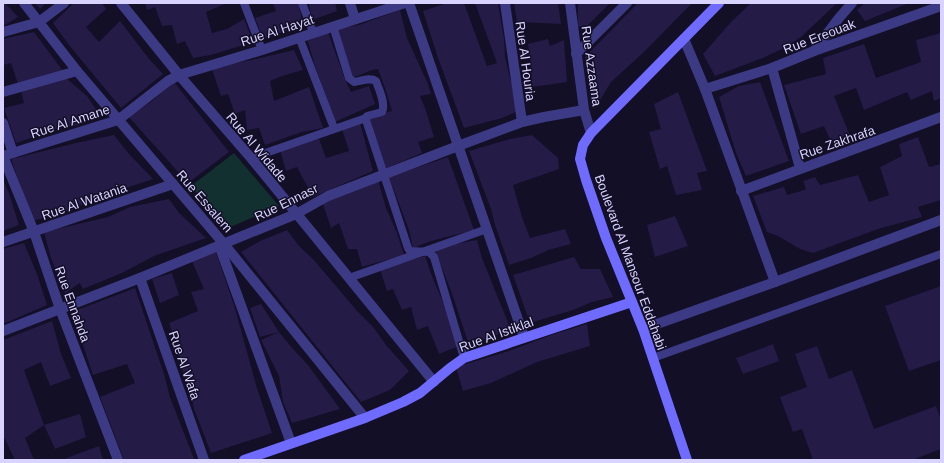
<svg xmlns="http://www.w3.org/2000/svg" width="944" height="463" viewBox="0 0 944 463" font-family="Arial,sans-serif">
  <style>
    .green { fill: #12302f }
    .building { fill: #241b47 }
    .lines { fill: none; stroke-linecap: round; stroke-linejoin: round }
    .lane { stroke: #3d3a85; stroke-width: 8 }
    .street { stroke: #3d3a85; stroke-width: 10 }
    .secondary { stroke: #6f6bff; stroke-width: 10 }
    .labels { text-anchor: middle; stroke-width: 3; stroke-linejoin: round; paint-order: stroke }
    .street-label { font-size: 13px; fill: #d9d4ff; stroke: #130f26 }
  </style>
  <rect width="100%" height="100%" fill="#130f26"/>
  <polygon class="green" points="234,153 279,206 226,229 191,186"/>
  <g class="building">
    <polygon points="3,3 5,3 18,17 3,26"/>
    <polygon points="35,3 46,3 40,9"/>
    <polygon points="74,3 102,3 106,9 86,27 99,42 120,21 149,59 163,74 121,108 69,45 53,23"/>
    <polygon points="145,3 227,3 206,12 212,33 227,29 244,19 253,42 211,55 193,58 185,41 177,44 172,25 162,26 155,7 147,10"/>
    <polygon points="273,3 298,3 303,24 263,40 255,18 276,11"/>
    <polygon points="309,3 335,3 337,11 312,20"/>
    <polygon points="447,3 464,3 487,66 497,63 475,3 498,3 504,39 505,57 518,111 502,118 464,128 438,58 423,11"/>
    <polygon points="514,3 558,3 561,24 517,22"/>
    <polygon points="578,3 610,3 584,29 578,26"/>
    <polygon points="638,3 692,3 645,51 611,82 600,100 590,98 585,57"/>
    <polygon points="751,3 837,3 801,37 784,48 765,57 715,76 703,54 731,22"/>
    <polygon points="865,3 909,3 865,21 857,10"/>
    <polygon points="400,10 407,38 428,84 431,94 420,96 425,108 434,137 418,142 422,153 384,169 369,116 392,111 386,91 378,69 372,70 352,78 338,29 359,25"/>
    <polygon points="34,32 63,71 18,84 11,63 3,65 3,39"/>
    <polygon points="328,32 344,77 351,92 369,86 375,104 335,122 315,66 307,38"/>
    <polygon points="941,33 941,98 934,101 932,91 911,100 907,92 864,110 856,88 834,96 850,136 832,144 824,126 801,134 784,85 826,74 823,58 864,44 876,78 921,62 916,40"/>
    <polygon points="548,39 550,46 564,40 567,82 532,87 531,65 528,44"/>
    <polygon points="294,50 303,70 282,76 270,81 274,101 309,87 323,128 302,132 265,145 259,128 247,130 245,110 235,114 228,94 221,96 212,69 233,63 252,60"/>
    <polygon points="66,78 87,96 101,117 79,125 57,129 16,143 4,108 24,103 21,91"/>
    <polygon points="174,82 229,152 188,183 129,117 152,101"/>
    <polygon points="760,82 789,161 746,176 736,153 719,97 739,86"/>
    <polygon points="678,92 707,171 697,173 702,190 676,195 667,166 660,169 649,132 661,129 654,104"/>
    <polygon points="360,123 373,171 313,197 297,167 286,171 280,150 318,136 326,158 349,151 342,129"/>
    <polygon points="114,135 129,154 153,179 93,199 73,209 33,221 11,159 76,143"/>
    <polygon points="532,135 558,158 559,169 513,185 522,217 530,238 565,229 571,244 548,250 531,258 509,265 495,225 491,209 469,151 510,139"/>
    <polygon points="918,137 929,167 941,164 941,200 918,207 922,217 878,229 813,253 800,249 778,236 767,232 753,196 784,187 787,195 801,191 806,189 803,181 815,177 820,185 858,175 869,202 889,195 880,167 902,156 899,144"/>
    <polygon points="448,157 474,230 431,241 413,248 409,230 389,177"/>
    <polygon points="3,179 10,196 19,225 3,231"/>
    <polygon points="378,180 386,208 397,233 404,255 362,267 357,249 348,249 339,223 331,228 322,201"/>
    <polygon points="169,199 179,213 206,238 154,256 122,273 100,282 83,289 80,283 65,293 51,258 44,232 108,217 130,207"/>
    <polygon points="675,216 688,246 655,257 647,225"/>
    <polygon points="287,230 299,246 313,259 358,312 374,328 386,345 409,371 390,390 361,402 241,252 260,241"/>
    <polygon points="477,240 482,258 511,330 469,345 451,291 435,250 455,244"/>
    <polygon points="24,243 37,274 47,305 3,324 3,249"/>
    <polygon points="215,250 234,305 257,388 272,433 211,453 194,409 190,390 181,367 176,344 169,323 198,311 191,292 204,289 191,259"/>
    <polygon points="425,256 433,279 450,318 459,346 439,354 428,326 417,330 411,307 402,310 393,289 387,291 380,269"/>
    <polygon points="574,257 581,269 600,269 613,297 592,302 573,310 530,323 513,275"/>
    <polygon points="172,273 179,295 160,303 152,279"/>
    <polygon points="941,286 941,360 909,371 885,306"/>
    <polygon points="135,288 164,374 170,397 194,459 192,460 124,460 100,397 135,383 127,364 93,375 72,312"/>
    <polygon points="261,304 279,332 260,337 250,308"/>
    <polygon points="52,321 61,354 71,378 50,386 41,362 24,370 44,425 25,438 34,460 15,460 3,435 3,340"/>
    <polygon points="587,324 590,346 537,362 491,383 463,391 456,367 509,351 554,334"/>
    <polygon points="279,332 293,349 308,365 340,409 292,423 283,402 279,376 261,340"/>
    <polygon points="773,344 779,361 743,374 736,358"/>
    <polygon points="817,346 829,379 852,370 874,429 936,406 941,420 941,449 912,460 813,460 802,429 793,432 780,397 807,387 795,354"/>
    <polygon points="80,414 86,437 55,449 44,425"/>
    <polygon points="99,446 103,460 62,460 69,457"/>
  </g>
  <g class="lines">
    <g class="lane">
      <polyline points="244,3 262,50"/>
      <polyline points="302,3 313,32"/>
      <path d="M333,26L349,78L354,82C361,81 370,77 376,81C379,90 386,103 382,112L367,116L366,120L408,248L410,251L429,252L434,257L464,358"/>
      <polyline points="299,37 334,128"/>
      <polyline points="251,158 366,118"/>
      <polyline points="349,278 487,229"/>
      <polyline points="653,358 941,254"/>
    </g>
    <g class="street">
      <polyline points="24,3 77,71 224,244 365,418"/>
      <polyline points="121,3 179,75 251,158 434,382"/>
      <polyline points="350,3 355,19"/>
      <polyline points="409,3 524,337"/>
      <polyline points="505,3 522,122"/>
      <polyline points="570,3 584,110 591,133"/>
      <polyline points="3,32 39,22 64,3"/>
      <polyline points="684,39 705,89 775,282"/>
      <polyline points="814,51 839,18 852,3"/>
      <polyline points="576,54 627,3"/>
      <polyline points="772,68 800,168"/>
      <polyline points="705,89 772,68 814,51 941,6"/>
      <polyline points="3,92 77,71"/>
      <polyline points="3,123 13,153"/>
      <polyline points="3,156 118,120 168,81 179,75 262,50 405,3"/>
      <polyline points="3,156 34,232 60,309 118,460"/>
      <path d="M741,191C808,166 875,142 941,117"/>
      <polyline points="3,242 173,184"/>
      <polyline points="219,245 291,443"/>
      <polyline points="140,278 204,460"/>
      <polyline points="643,329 775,282 941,220"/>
      <polyline points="3,331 140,278 296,214 328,196 458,146 522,122 544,117 584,110"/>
    </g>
    <g class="secondary">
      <polyline points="244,460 365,418 403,402 420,393 450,368 464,358 632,302"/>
      <polyline points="687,460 643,329 606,238 586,180 580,159 583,145 591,133 719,3"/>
    </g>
  </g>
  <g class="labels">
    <g class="street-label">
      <text transform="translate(277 30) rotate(-18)" y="5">Rue Al Hayat</text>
      <text transform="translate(819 36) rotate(-21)" y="5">Rue Ereouak</text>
      <text transform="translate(526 61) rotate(82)" y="5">Rue Al Houria</text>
      <text transform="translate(592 66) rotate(82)" y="5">Rue Azzaama</text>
      <text transform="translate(70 121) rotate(-18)" y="5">Rue Al Amane</text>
      <text transform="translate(837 142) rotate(-19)" y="5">Rue Zakhrafa</text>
      <text transform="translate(257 147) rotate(50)" y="5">Rue Al Widade</text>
      <text transform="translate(84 201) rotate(-19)" y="5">Rue Al Watania</text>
      <text transform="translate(205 201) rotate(49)" y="5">Rue Essalem</text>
      <text transform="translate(286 202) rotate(-26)" y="5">Rue Ennasr</text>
      <text transform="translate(631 262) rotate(70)" y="5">Boulevard Al Mansour Eddahabi</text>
      <text transform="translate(73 304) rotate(70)" y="5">Rue Ennahda</text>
      <text transform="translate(496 334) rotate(-20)" y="5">Rue Al Istiklal</text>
      <text transform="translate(185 365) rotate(71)" y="5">Rue Al Wafa</text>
    </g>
  </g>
  <rect width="944" height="463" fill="none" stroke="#d9d4ff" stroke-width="8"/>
</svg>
